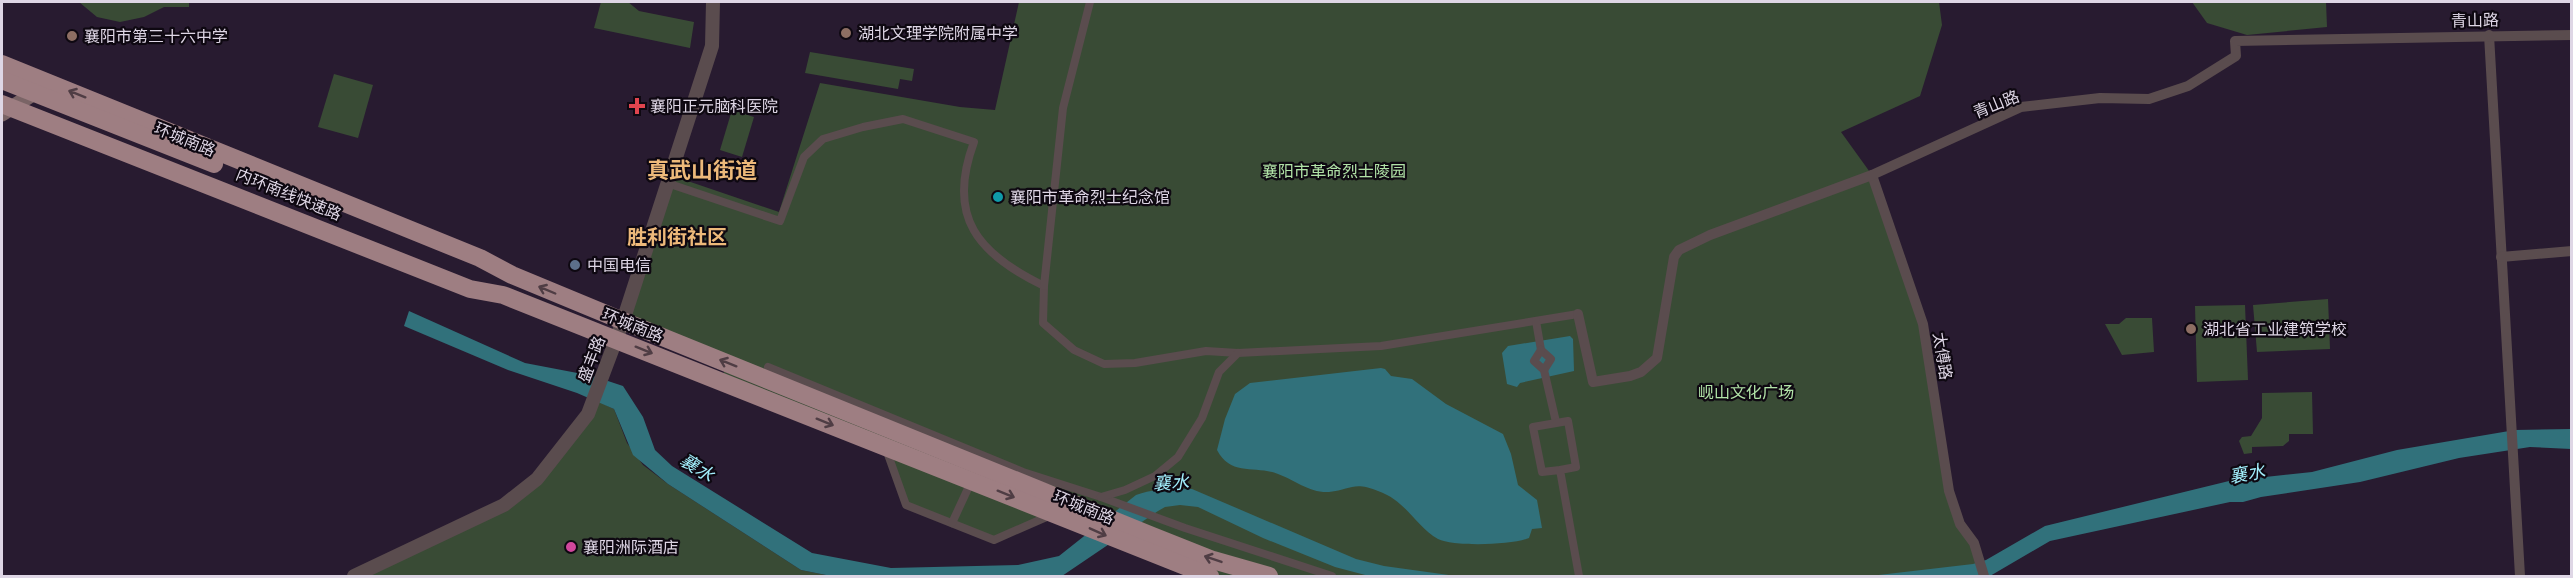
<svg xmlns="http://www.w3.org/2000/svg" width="2573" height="578" viewBox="0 0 2573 578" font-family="Rubik,'Noto Sans SC',sans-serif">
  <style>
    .green { fill: #394b35 }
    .water { fill: #31717b }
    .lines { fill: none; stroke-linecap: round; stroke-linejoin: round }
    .pedestrian { stroke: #5a4c4e; stroke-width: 8 }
    .minor { stroke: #5a4c4e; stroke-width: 10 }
    .tertiary { stroke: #5a4c4e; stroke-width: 14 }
    .secondary { stroke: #7a6466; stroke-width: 15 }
    .trunk { stroke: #9e7e82; stroke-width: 18 }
    .oneway { stroke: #4f3d44 }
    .education-dot { fill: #8d6e63; stroke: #0e0811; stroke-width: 2 }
    .health-dot { fill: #e0444e; stroke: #0e0811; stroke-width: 2 }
    .culture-dot { fill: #0f9aa8; stroke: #0e0811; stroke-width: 2 }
    .service-dot { fill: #5c6f8a; stroke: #0e0811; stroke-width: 2 }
    .hotel-dot { fill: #d1479c; stroke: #0e0811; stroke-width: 2 }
    .labels { text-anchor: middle; stroke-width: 4.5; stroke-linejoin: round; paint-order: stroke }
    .street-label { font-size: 16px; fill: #ded6e5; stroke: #0e0811 }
    .poi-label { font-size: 16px; fill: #ded6e5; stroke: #0e0811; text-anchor: start }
    .park-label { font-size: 16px; fill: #b1e3a7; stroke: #0e0811 }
    .water-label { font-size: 18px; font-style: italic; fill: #a2effc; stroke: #0e0811 }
    .quarter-label { font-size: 20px; font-weight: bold; fill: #edb97a; stroke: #0e0811 }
    .district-label { font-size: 22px; font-weight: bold; fill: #edb97a; stroke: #0e0811 }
  </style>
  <rect width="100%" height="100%" fill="#281b30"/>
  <g class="green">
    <polygon points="79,2 189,2 189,7 164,7 144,17 120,22 97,17"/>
    <polygon points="601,2 628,2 639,11 694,22 690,48 594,28"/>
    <polygon points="1019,2 1939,2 1942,25 1920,96 1841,132 1872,175 1923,324 1949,491 1984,576 1210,576 1055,513 994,540 906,505 884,445 721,380 726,366 623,321 670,175 779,212 820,83 960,107 995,110"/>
    <polygon points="2192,2 2326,2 2327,27 2247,35 2207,23"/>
    <polygon points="810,52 914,69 912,81 900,79 898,89 805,73"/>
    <polygon points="334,74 373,85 358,138 318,127"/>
    <polygon points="732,110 754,117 742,157 720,150"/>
    <polygon points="2328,299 2330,349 2257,352 2253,305"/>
    <polygon points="2245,305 2248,380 2197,382 2195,306"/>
    <polygon points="2126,318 2152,318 2154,352 2122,355 2105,324 2119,324"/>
    <polygon points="2312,392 2313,434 2289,434 2289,441 2283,446 2252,447 2252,453 2244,454 2239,441 2242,437 2251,436 2262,418 2262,393"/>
    <polygon points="593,399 614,409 627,443 643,465 668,484 801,570 831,576 354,576 504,505 537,479"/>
  </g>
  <g class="water">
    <path d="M409,311L525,363L593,376L623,386L643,417L655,450L672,466L812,553L891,568L1018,565L1059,556L1136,495C1155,488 1172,489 1192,489L1356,559L1384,566L1456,576H1369L1335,567L1263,538L1198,507L1180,505L1165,507L1158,511L1062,576H831L801,570L668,484L633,455L614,409L577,393L508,370L404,326Z"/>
    <polygon points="1570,336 1573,339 1574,371 1520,383 1517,387 1507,384 1502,353 1508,346"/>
    <path d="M1381,368L1385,369L1391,376L1412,379L1446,404L1503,434L1511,454L1518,485L1537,500L1542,528L1532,529L1529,538C1513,545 1454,547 1438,539C1416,527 1407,501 1378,491C1353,481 1351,490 1329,492C1309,493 1295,480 1278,474C1256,465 1231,477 1217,450L1225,419L1235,394L1250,383Z"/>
    <polygon points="2571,429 2571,449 2530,447 2459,458 2360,482 2261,497 2243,502 2230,502 2050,541 1990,576 1870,576 1973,564 1986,560 2045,526 2229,481 2312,472 2397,450 2515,430"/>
  </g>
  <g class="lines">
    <g class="pedestrian">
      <path d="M667,183L780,221L804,157L823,139L863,127L903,119L974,142C946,217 978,254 1044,286L1043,323L1074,350L1104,364L1135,363L1206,351L1238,353L1381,346L1578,314"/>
      <polyline points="1044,286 1063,108 1090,2"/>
      <polyline points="1536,321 1541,350 1551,359 1544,370"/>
      <polyline points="1541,350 1534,361 1544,370 1556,422"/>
      <polyline points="768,367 1023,472 1101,497"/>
      <polyline points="886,449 906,505 994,540 1051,515"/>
      <polyline points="1560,470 1542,472 1533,427 1568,421 1576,467 1560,470 1579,576"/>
      <polyline points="1101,497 1185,528 1332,576"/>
      <polyline points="1101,497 1125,490 1155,476 1178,457 1202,418 1219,372 1238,353"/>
      <polyline points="952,523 971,482"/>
    </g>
    <g class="minor">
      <polyline points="2489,35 2520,576"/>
      <polyline points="1872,175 1923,324 1949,491 1960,524 1974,543 1984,576"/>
      <polyline points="2501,257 2572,251"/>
      <polyline points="1578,314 1593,382 1630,376 1641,372 1657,358 1674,257 1679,250 1710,235 1872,175 2021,107 2100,98 2149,99 2188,86 2236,56 2235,41 2572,35"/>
    </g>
    <polyline class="tertiary" points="354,576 504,505 537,479 588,414 623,321 712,46 713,2"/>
    <polyline class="secondary" points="2,114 42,88"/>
    <g class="trunk">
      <polyline points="2,64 480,258 512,275 623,321 1150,535 1213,560 1269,576"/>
      <polyline points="2,80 214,164"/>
      <polyline points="2,104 470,289 503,295 1210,576"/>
    </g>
  </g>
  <defs><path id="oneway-shaft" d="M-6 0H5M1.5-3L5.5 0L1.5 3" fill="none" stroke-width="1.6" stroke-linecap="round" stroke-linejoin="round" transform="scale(1.5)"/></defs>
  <g class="oneway">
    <use href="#oneway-shaft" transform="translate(77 94) rotate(-158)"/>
    <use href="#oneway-shaft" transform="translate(547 290) rotate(-157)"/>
    <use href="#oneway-shaft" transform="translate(644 350) rotate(22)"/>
    <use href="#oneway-shaft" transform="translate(728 363) rotate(-158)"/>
    <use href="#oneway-shaft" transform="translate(825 422) rotate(22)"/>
    <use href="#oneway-shaft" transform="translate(1006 494) rotate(22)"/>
    <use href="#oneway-shaft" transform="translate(1098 532) rotate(24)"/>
    <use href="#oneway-shaft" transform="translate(1213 559) rotate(-161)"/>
  </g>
  <g class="education-dot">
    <circle cx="846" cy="33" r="6"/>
    <circle cx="72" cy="36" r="6"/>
    <circle cx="2191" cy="329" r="6"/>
  </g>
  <path class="health-dot" d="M634 97h6v6h6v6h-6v6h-6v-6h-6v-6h6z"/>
  <circle class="culture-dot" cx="998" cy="197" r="6"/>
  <circle class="service-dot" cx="575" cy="265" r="6"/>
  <circle class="hotel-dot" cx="571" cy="547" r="6"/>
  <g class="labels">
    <g class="street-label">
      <text transform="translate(2475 20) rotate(-1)" y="6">青山路</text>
      <text transform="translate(1996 104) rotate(-22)" y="6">青山路</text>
      <text transform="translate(185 139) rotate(22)" y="6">环城南路</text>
      <text transform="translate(289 194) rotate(22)" y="6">内环南线快速路</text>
      <text transform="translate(633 325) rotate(22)" y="6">环城南路</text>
      <text transform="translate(1943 356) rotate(81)" y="6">太傅路</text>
      <text transform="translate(591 359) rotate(-69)" y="6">盛丰路</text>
      <text transform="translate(1084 507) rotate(22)" y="6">环城南路</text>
    </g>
    <g class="poi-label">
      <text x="858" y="39">湖北文理学院附属中学</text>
      <text x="84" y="42">襄阳市第三十六中学</text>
      <text x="650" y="112">襄阳正元脑科医院</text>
      <text x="1010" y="203">襄阳市革命烈士纪念馆</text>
      <text x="587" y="271">中国电信</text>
      <text x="2203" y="335">湖北省工业建筑学校</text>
      <text x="583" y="553">襄阳洲际酒店</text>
    </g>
    <g class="park-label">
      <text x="1334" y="177">襄阳市革命烈士陵园</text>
      <text x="1746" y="398">岘山文化广场</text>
    </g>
    <g class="water-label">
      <text transform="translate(697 468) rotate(32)" y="6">襄水</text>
      <text transform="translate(2247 474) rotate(-11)" y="6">襄水</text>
      <text transform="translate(1171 483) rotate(-3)" y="6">襄水</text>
    </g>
    <g class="quarter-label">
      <text x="677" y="244">胜利街社区</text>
    </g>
    <g class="district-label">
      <text x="702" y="178">真武山街道</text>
    </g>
  </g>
  <rect width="2573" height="578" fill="none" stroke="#ded6e5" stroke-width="6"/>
</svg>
